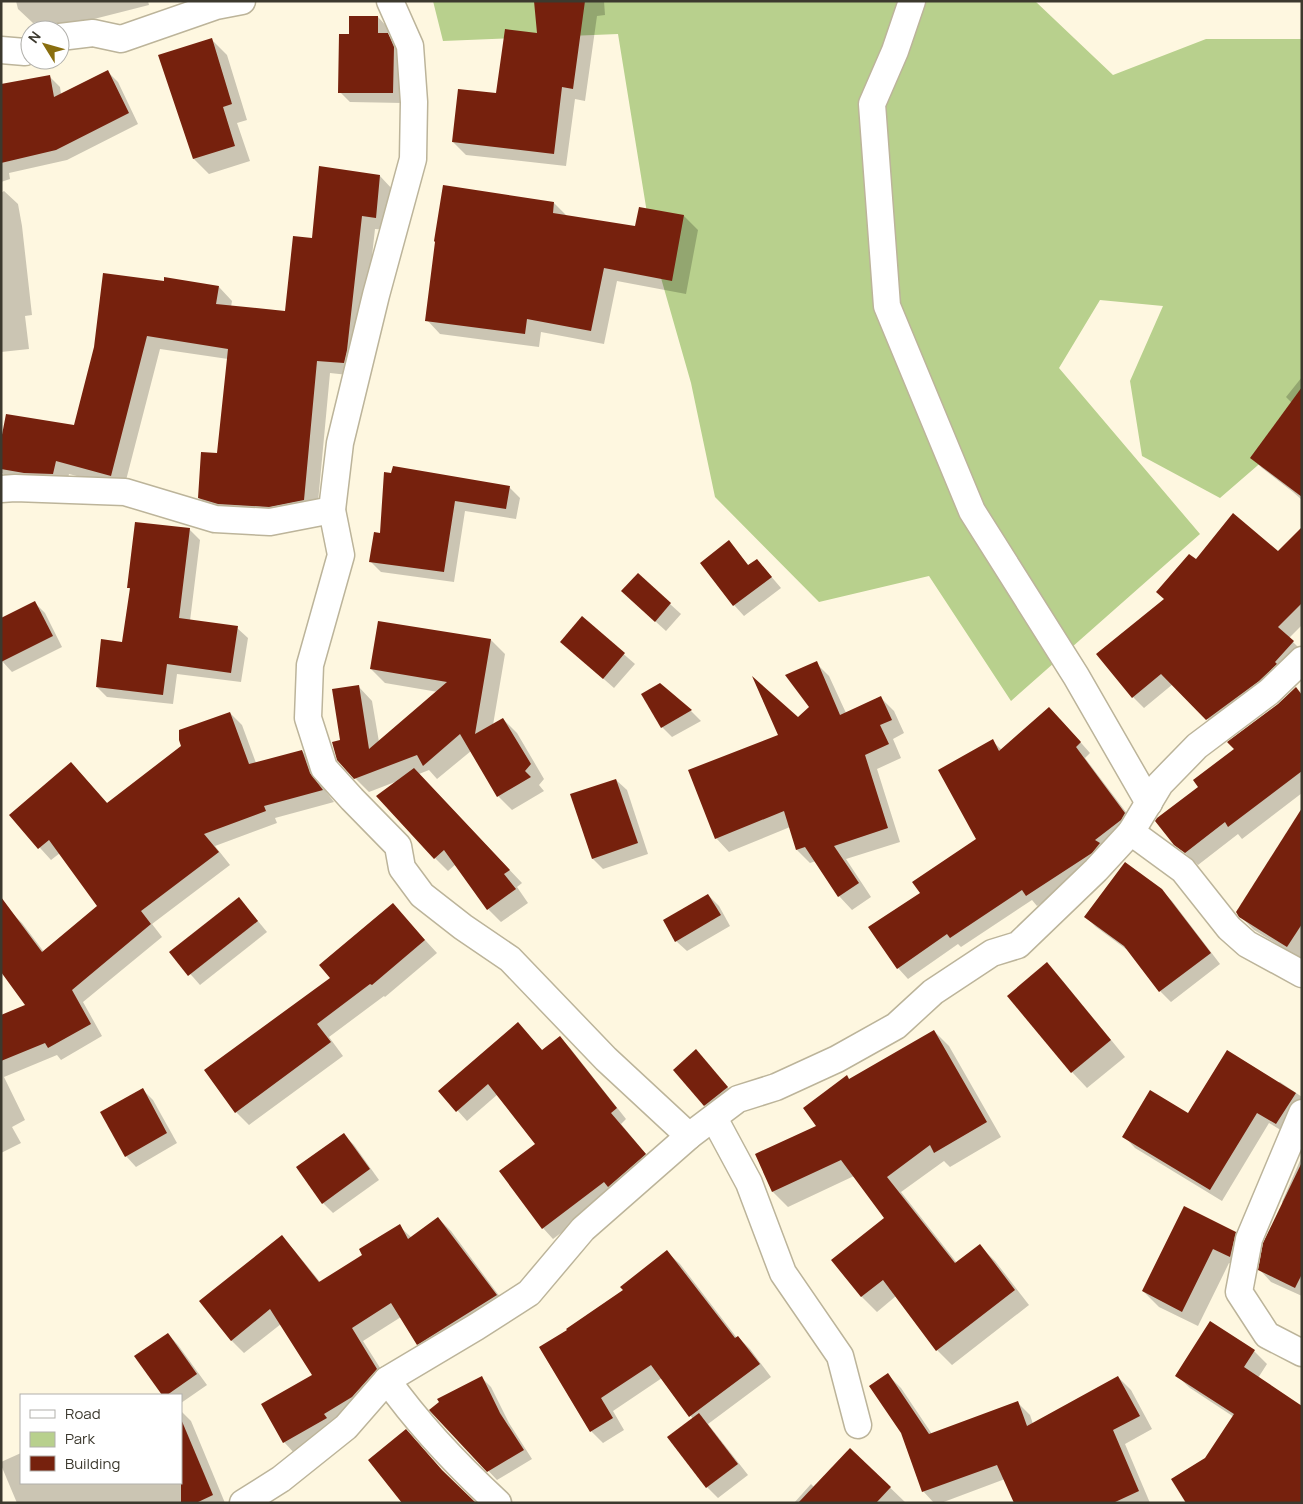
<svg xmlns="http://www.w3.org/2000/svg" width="1303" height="1504" viewBox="0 0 1303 1504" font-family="Manrope,sans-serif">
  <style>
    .green { fill: #b8d08d }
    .shadow { fill: #0003 }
    .building { fill: #76210d }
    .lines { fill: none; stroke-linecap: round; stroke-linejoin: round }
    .minor-casing { stroke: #bcb49a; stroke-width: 29 }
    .minor { stroke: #fff; stroke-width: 26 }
  </style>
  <rect width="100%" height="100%" fill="#fef7e0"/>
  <polygon class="green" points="433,1 1035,1 1113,75 1206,39 1302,39 1302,427 1220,498 1142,456 1130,381 1163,306 1100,300 1059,368 1200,534 1011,701 929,576 819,602 715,497 691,383 653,250 618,34 443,41"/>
  <g class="shadow">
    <polygon points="16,1 148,1 149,5 94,19 95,25 60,30 44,30 36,23 33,23 18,9"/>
    <polygon points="535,1 604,1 605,15 597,16 585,101 575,99 566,166 466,155 453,142 497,94 539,34"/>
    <polygon points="378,17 388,28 388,35 398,45 403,103 350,102 340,92 351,35"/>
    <polygon points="211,39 227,55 247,120 237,123 250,161 209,174 194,159"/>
    <polygon points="107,71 118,82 138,124 67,160 9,173 10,179 1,182 1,86 50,77 60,87 61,94"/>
    <polygon points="380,176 393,190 389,230 375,229 360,364 357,376 330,373 317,513 212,511 199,498 218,455 228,359 160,349 124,488 69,474 66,487 11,481 1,472 1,448 75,426 95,347 219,287 232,301 231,307 286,312 313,239"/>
    <polygon points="4,191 18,204 22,226 32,315 25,316 29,349 1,352 1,193"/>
    <polygon points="554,203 568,217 636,228 640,208 684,216 698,230 686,294 617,281 604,344 541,332 539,347 440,334 427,320"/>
    <polygon points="1302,377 1302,500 1293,492 1262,468 1251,457 1292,403 1286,397"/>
    <polygon points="392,474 509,487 520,498 516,519 465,511 454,582 381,572 370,561 381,534"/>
    <polygon points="189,529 200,540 190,621 237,628 248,638 241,682 177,674 173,704 107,697 97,687 123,643 131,590 128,587"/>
    <polygon points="1302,529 1302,625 1289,638 1302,651 1218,730 1173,684 1144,708 1133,697 1165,599 1196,561 1278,553"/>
    <polygon points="729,542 749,566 757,560 781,588 744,616 734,605"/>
    <polygon points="638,575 681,614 666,631 633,601"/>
    <polygon points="35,603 45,613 62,647 12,672 2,661"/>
    <polygon points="582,618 635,664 614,688 562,642"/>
    <polygon points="491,640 505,654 493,725 503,719 517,733 544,779 539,785 544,791 512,810 498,796 471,751 437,779 429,770 419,774 522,883 517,887 528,903 501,922 488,909 456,864 448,871 435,858 395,782 369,792 355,778 342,741 358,686 372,701 379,742 438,692 385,683 371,669"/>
    <polygon points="816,663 829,676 846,713 880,697 894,711 904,733 893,739 901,758 877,769 900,842 846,859 871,897 852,910 839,896 816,861 810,863 797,850 790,827 729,852 716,838 779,735 811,707"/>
    <polygon points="660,684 691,711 701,721 672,737 662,727"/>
    <polygon points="1302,696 1302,793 1242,839 1238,834 1198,865 1175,844 1200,787"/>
    <polygon points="230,713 242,725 256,763 302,751 314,764 322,786 334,802 275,818 277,823 215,846 230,865 152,924 162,937 83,1002 102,1036 61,1060 57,1055 4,1077 25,1120 12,1127 21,1143 1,1153 1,1016 27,1006 10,911 22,923 44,952 99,906 60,853 51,860 11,816 71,763 108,804"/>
    <polygon points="1060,719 1090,753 1085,758 1135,824 1102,863 1037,906 1032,900 961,947 958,944 908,979 898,968 870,927 921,893 978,839 992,741 1002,750"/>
    <polygon points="616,780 627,790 648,854 603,869 593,859 571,795"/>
    <polygon points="1302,810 1302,957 1301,959 1254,930 1240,916"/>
    <polygon points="1161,890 1172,901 1220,964 1171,1002 1160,991 1130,952 1096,927 1086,917"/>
    <polygon points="708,895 719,906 730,926 687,951 676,941"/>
    <polygon points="239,898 267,932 200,985 171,952"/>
    <polygon points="393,905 437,953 385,997 384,996 329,1037 343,1056 249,1125 236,1112 332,979"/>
    <polygon points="1047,964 1062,980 1125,1057 1087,1088 1072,1072 1008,996"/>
    <polygon points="518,1024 543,1051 560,1038 570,1048 626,1119 621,1124 655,1165 615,1192 553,1239 543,1228 537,1144 498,1094 467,1121 440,1091"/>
    <polygon points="934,1031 949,1046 1001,1137 950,1167 944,1161 901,1192 957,1263 980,1246 995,1261 1029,1305 952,1365 937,1350 896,1296 877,1312 862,1297 833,1260 885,1218 854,1176 788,1207 773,1192 757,1155 818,1126 850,1080"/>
    <polygon points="696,1051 737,1098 715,1115 705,1105"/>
    <polygon points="1280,1082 1302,1097 1302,1116 1292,1137 1269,1123 1222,1201 1135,1148 1124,1136"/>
    <polygon points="143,1090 153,1100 177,1143 136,1167 126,1156"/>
    <polygon points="343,1134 354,1145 379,1180 333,1213 323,1203"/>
    <polygon points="1302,1156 1302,1296 1271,1282 1260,1270 1283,1203 1282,1202"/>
    <polygon points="438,1218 451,1231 509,1309 430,1357 418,1344 401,1317 363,1341 389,1382 296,1455 284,1442 314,1375 281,1324 244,1353 231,1340 282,1237 294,1250 321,1283 364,1255 399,1226 412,1238"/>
    <polygon points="1235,1233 1251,1249 1246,1271 1229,1263 1198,1326 1159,1307 1143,1291"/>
    <polygon points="667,1252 680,1264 737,1338 738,1337 750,1349 771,1377 708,1424 748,1475 718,1498 707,1487 669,1437 693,1419 662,1378 613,1411 624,1430 603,1443 591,1431 569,1330 625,1291"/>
    <polygon points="1211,1323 1254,1351 1267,1364 1258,1378 1302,1407 1302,1503 1188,1503 1173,1480 1206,1459 1234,1417 1190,1388 1177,1376"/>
    <polygon points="168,1334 178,1345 207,1385 181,1403 181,1395 164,1395 136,1356"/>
    <polygon points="888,1375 901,1388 932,1434 1017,1402 1030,1415 1033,1424 1118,1377 1131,1390 1152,1429 1125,1444 1150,1503 1015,1503 1005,1479 941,1503 934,1503 923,1491"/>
    <polygon points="482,1378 491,1387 509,1423 532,1459 497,1480 431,1410"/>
    <polygon points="181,1411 191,1421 225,1503 17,1503 1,1465 1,1462 21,1453 21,1483 181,1483"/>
    <polygon points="850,1449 906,1503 794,1503 811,1484 814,1487"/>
  </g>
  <g class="building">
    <polygon points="534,1 585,1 573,89 562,87 554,154 452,142 458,89 496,93 505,29 537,33"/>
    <polygon points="349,16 378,16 378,33 388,33 394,47 393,93 338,93 339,34 349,34"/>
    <polygon points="212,38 232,104 223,107 235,146 193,159 158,55"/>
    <polygon points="108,70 129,113 56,150 1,163 1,84 50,75 54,97"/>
    <polygon points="319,166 380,175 376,218 362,216 347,350 344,363 317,361 304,500 269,507 218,504 198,498 201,452 217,453 228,349 147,336 111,476 56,461 53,474 24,473 1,469 1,440 6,414 74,425 94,347 103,273 164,281 164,277 219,286 216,304 285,311 293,236 312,238"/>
    <polygon points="443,185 554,202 553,213 635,226 639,207 684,215 672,281 604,268 591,331 527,319 525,334 425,321 435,242 434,241"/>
    <polygon points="1302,387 1302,497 1250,458"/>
    <polygon points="393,466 510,486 506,509 455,501 444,572 369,562 374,532 380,533 384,472 391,473"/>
    <polygon points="1233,513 1278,551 1302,527 1302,603 1278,627 1294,641 1275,662 1277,664 1259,681 1206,720 1161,674 1132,698 1096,654 1164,599 1156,592 1189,554 1196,559"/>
    <polygon points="135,522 190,528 179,618 238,626 231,673 167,664 163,695 96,687 101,639 122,642 130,588 127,588"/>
    <polygon points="729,540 748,565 757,559 772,577 733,606 700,563"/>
    <polygon points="638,573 671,603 655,622 621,591"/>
    <polygon points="35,601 53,636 1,662 1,618"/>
    <polygon points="582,616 625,653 603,679 560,642"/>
    <polygon points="378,621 491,639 475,734 503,718 531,764 525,771 531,777 497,797 460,734 423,766 417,755 354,779 337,760 332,742 340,740 332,689 359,685 369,749 447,682 370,669"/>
    <polygon points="817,661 840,715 881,696 892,720 880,725 889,744 865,755 888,828 834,846 859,883 838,897 805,847 796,850 784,811 715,839 688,770 778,735 752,676 798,717 809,707 785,675"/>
    <polygon points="660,683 692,710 661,728 641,694"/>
    <polygon points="1296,687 1302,695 1302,771 1228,827 1225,822 1185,853 1174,845 1155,821 1157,818 1198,787 1193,780 1234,749 1227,742 1278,704"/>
    <polygon points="1049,707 1081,742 1076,747 1125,813 1121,820 1095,840 1100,843 1092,853 1026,896 1022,890 950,938 947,934 897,969 868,927 920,893 912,882 976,839 938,770 993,739 999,751"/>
    <polygon points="230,712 249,764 302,750 310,773 323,790 264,806 266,811 204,834 219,852 141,911 151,924 72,990 91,1024 48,1048 45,1043 1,1061 1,1015 25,1005 1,972 1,897 42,952 97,906 49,840 38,849 9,815 71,762 107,803 181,746 179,740 179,730"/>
    <polygon points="414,768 510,870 504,874 516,889 487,910 444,850 434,859 376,796"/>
    <polygon points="616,779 638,843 592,859 570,794"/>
    <polygon points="1302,808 1302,924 1287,947 1239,917 1236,912"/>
    <polygon points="1125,862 1162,889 1211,953 1159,992 1124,946 1084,917"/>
    <polygon points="708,894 721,915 675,942 663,920"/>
    <polygon points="239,897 258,921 188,976 169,952"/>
    <polygon points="393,903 425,940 372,985 370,984 317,1024 331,1042 235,1113 204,1070 330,978 319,965"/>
    <polygon points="1047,962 1111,1040 1071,1073 1007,996"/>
    <polygon points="518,1022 542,1050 560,1036 617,1108 611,1113 646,1154 608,1187 604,1182 542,1229 499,1171 535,1144 488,1084 456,1112 438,1091"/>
    <polygon points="934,1030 987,1122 934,1153 930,1145 887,1177 955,1263 980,1244 1015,1290 936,1351 883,1280 861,1297 831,1260 884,1218 841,1160 772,1192 755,1154 816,1126 803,1108 847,1075 849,1079"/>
    <polygon points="696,1049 728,1087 704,1106 673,1070"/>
    <polygon points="1227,1050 1296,1093 1276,1124 1257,1113 1210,1190 1122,1137 1150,1090 1188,1113"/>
    <polygon points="143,1088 167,1133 125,1157 100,1112"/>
    <polygon points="344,1133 370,1169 322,1204 296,1167"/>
    <polygon points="1302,1162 1302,1274 1295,1288 1258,1270 1263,1243"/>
    <polygon points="1184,1206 1236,1232 1230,1257 1213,1249 1182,1312 1142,1291"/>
    <polygon points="438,1217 497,1295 417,1345 391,1303 352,1328 377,1369 352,1397 324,1414 327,1418 283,1443 261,1404 312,1375 270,1309 231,1341 199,1301 282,1235 319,1282 362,1255 359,1249 400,1224 408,1239"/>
    <polygon points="667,1250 735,1338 738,1336 760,1364 689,1417 651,1365 601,1398 613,1418 590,1432 539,1347 567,1330 566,1329 623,1290 620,1287"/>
    <polygon points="1210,1321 1255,1350 1244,1367 1302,1406 1302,1503 1186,1503 1171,1479 1205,1458 1234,1414 1175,1376"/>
    <polygon points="168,1333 197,1374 167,1395 162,1395 134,1356"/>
    <polygon points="888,1373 929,1434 1018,1401 1027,1426 1118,1376 1140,1416 1113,1430 1139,1491 1113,1503 1014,1503 997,1465 922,1492 901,1433 869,1386"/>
    <polygon points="482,1376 500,1413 524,1450 487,1472 429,1410 439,1402 437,1399"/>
    <polygon points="699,1413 738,1464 706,1488 667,1437"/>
    <polygon points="181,1419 213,1495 196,1503 181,1503"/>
    <polygon points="406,1429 442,1470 476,1503 402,1503 368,1460"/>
    <polygon points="850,1448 891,1487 876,1503 798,1503"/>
  </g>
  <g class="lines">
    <defs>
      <g id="minor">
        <polyline points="390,1 410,46 414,102 413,159 376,295 340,443 332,510 341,555 310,665 308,718 324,768 352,799 398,846 402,868 422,895 463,927 510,959 606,1059 689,1136"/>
        <polyline points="912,1 895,51 872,104 887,306 972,511 1076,676 1149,803"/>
        <polyline points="60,37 93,33 121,39 216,6 242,1"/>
        <polyline points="1,50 25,52 30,49"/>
        <polyline points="1,489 15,488 125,492 215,519 270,522 332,510"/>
        <polyline points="1131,832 1183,870 1229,928 1247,944 1302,974"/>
        <polyline points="1302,1113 1249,1239 1239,1292 1267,1335 1302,1353"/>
        <polyline points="714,1118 749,1183 783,1273 840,1356 858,1425"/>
        <path d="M387,1380C419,1425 457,1465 498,1503"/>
        <polyline points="243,1503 281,1479 346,1427 387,1380 476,1327 529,1293 583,1229 689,1136 738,1099 776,1087 837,1059 896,1026 933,992 992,953 1018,945 1096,870 1131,832 1160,784 1197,746 1269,692 1302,660"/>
      </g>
    </defs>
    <use href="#minor" class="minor-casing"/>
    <use href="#minor" class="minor"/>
  </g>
  <rect width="1303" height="1504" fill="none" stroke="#3c392e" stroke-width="5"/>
  <rect x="20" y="1394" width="162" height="90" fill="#ffffff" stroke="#b1b0ab"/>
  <rect x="30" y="1410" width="25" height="8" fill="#ffffff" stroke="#b1b0ab"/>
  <text x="65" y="1419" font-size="15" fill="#3c392e">Road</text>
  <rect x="30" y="1432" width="25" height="15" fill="#b8d08d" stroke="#b1b0ab"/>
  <text x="65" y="1444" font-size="15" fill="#3c392e">Park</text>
  <rect x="30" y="1456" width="25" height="15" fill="#76210d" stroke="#b1b0ab"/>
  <text x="65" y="1469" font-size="15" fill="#3c392e">Building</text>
  <g transform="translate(45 45) rotate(307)"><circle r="24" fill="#ffffff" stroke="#b1b0ab"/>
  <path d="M0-4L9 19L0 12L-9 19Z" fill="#896e0f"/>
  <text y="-8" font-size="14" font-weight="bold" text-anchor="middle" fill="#3c392e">N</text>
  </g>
</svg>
